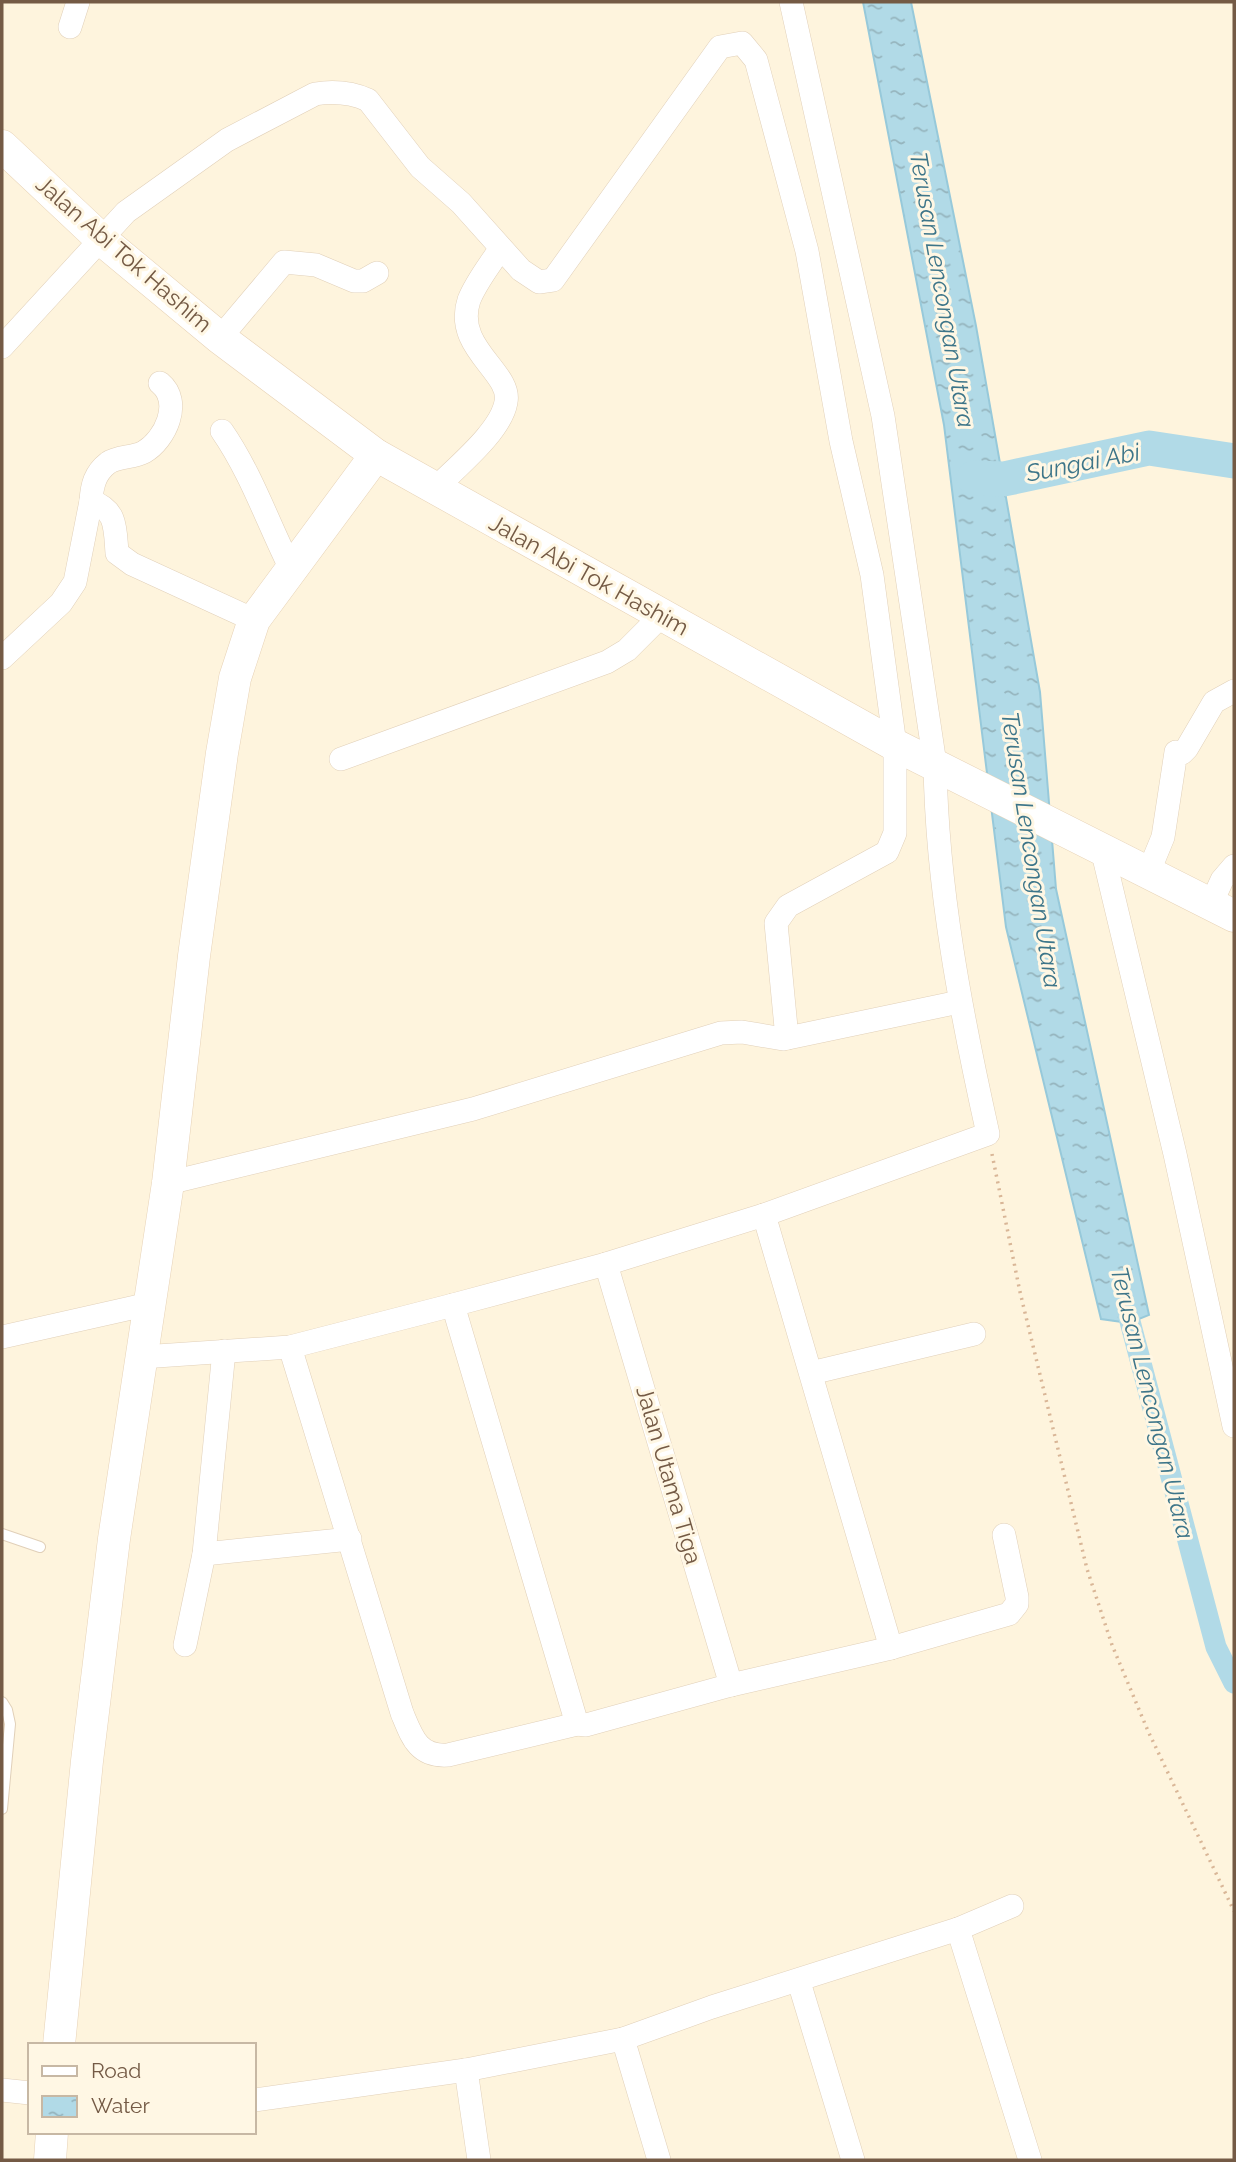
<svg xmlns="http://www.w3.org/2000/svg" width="1236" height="2162" viewBox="0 0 1236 2162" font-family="Raleway,sans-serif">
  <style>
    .water { fill: url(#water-ripples); stroke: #97c9da; stroke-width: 2 }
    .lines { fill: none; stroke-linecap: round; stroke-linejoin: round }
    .canal { stroke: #b1dae7; stroke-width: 21 }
    .river { stroke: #b1dae7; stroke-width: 35 }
    .lane-casing { stroke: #e1d0b9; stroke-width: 12 }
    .street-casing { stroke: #e1d0b9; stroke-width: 24 }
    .secondary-casing { stroke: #e7d2b6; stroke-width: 33 }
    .path { stroke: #d9b697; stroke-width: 3.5; stroke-dasharray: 2 5; stroke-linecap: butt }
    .lane { stroke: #fff; stroke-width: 10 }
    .street { stroke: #fff; stroke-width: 23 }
    .secondary { stroke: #fff; stroke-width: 32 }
    .labels { text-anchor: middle; stroke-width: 6; stroke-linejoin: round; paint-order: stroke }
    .street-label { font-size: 23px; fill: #745a45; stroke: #fff7e4 }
    .water-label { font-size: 24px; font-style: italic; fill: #3d7589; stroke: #fff7e4 }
  </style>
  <defs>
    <pattern id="water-ripples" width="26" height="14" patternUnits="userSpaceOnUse" patternTransform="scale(1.75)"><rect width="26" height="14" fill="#b1dae7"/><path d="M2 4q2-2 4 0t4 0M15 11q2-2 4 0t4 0" fill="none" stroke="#95b4bd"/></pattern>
  </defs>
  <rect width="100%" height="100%" fill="#fef4dd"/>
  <polygon class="water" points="863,2 911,2 976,326 1040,692 1056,889 1149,1315 1129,1323 1101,1319 1006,927 944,425"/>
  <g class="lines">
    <polyline class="canal" points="1123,1295 1216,1647 1234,1683"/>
    <polyline class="river" points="974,478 1004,479 1149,448 1234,461"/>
    <defs>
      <g id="lane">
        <polyline points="2,1534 40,1547"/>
        <polyline points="2,1702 7,1710 10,1724 2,1809"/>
      </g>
      <g id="street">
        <polyline points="70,27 78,2"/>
        <polyline points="220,338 284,262 316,265 354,281 363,281 377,273"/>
        <path d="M2,347L126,212L227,140L315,94C334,91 350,92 368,100L420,167L461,203L521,270L539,282L553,280L720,47L742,43L756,60L807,251L841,441L872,575L895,745V833L887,852L788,906L776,923L787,1038"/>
        <path d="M160,383C183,402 165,440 144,452C133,458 118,456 108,463C95,473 92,485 91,501C117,510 115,528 117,553L132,564L254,620"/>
        <path d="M222,431C251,473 268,523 291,569"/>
        <path d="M434,490C455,468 501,432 506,402C512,372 453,348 469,300C476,282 490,265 500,249"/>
        <polyline points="2,658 61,603 75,582 91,501"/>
        <polyline points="341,759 607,662 627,650 662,615"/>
        <polyline points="1102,849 1175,1154 1234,1426"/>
        <polyline points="1149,871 1163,837 1176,752 1182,753 1187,748 1214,702 1234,691"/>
        <polyline points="1211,904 1222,880 1234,866"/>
        <polyline points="168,1183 473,1109 721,1033 742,1032 783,1039 959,1002"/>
        <polyline points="764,1215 891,1648"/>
        <polyline points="606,1264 731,1685"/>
        <polyline points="453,1305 577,1724 586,1725 731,1685 891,1648 1009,1614 1017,1604 1017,1597 1004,1535"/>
        <polyline points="2,1337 149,1304"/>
        <path d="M290,1347L402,1713C412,1737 418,1757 448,1755L577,1724"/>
        <path d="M142,1357L290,1347L453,1305L606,1264L764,1215L988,1134C961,1013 937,889 935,764L883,416L791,2"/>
        <polyline points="811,1373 974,1334"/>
        <polyline points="204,1554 350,1539"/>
        <polyline points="185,1645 204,1554 224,1351"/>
        <polyline points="958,1929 1030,2160"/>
        <polyline points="799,1982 853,2160"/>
        <polyline points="623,2039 659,2160"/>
        <polyline points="466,2070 479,2160"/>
        <polyline points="2,2090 30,2093"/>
        <polyline points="254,2100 466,2070 623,2039 712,2007 958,1929 1012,1906"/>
      </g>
      <g id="secondary">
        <polyline points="2,146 102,240 220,338 376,455 895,745 1234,916"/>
        <polyline points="59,2045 87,1761 114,1539 168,1183 194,956 222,753 235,678 254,620 376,455"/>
        <polyline points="50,2160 52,2132"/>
      </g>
    </defs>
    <use href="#lane" class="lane-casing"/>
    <use href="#street" class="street-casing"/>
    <use href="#secondary" class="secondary-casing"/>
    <polyline class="path" points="992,1154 1020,1292 1087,1569 1112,1645 1148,1731 1234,1911"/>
    <use href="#lane" class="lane"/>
    <use href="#street" class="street"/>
    <use href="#secondary" class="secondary"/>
  </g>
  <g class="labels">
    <g class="street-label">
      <text transform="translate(124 254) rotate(41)" y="8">Jalan Abi Tok Hashim</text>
      <text transform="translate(589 575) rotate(29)" y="8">Jalan Abi Tok Hashim</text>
      <text transform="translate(669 1475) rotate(74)" y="8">Jalan Utama Tiga</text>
    </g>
    <g class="water-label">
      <text transform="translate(942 290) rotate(80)" y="8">Terusan Lencongan Utara</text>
      <text transform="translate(1083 463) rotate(-11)" y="8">Sungai Abi</text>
      <text transform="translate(1031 850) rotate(81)" y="8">Terusan Lencongan Utara</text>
      <text transform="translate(1152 1403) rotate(76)" y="8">Terusan Lencongan Utara</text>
    </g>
  </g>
  <rect width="1236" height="2162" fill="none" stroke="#745a45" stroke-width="7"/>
  <rect x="28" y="2043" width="228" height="91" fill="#fff7e4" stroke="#c7b8a4" stroke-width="2"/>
  <rect x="42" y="2066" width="35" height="10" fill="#ffffff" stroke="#c7b8a4" stroke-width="2"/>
  <text x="91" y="2078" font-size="21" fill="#745a45">Road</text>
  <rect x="42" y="2096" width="35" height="21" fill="url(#water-ripples)" stroke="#c7b8a4" stroke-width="2"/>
  <text x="91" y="2113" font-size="21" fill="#745a45">Water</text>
</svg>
